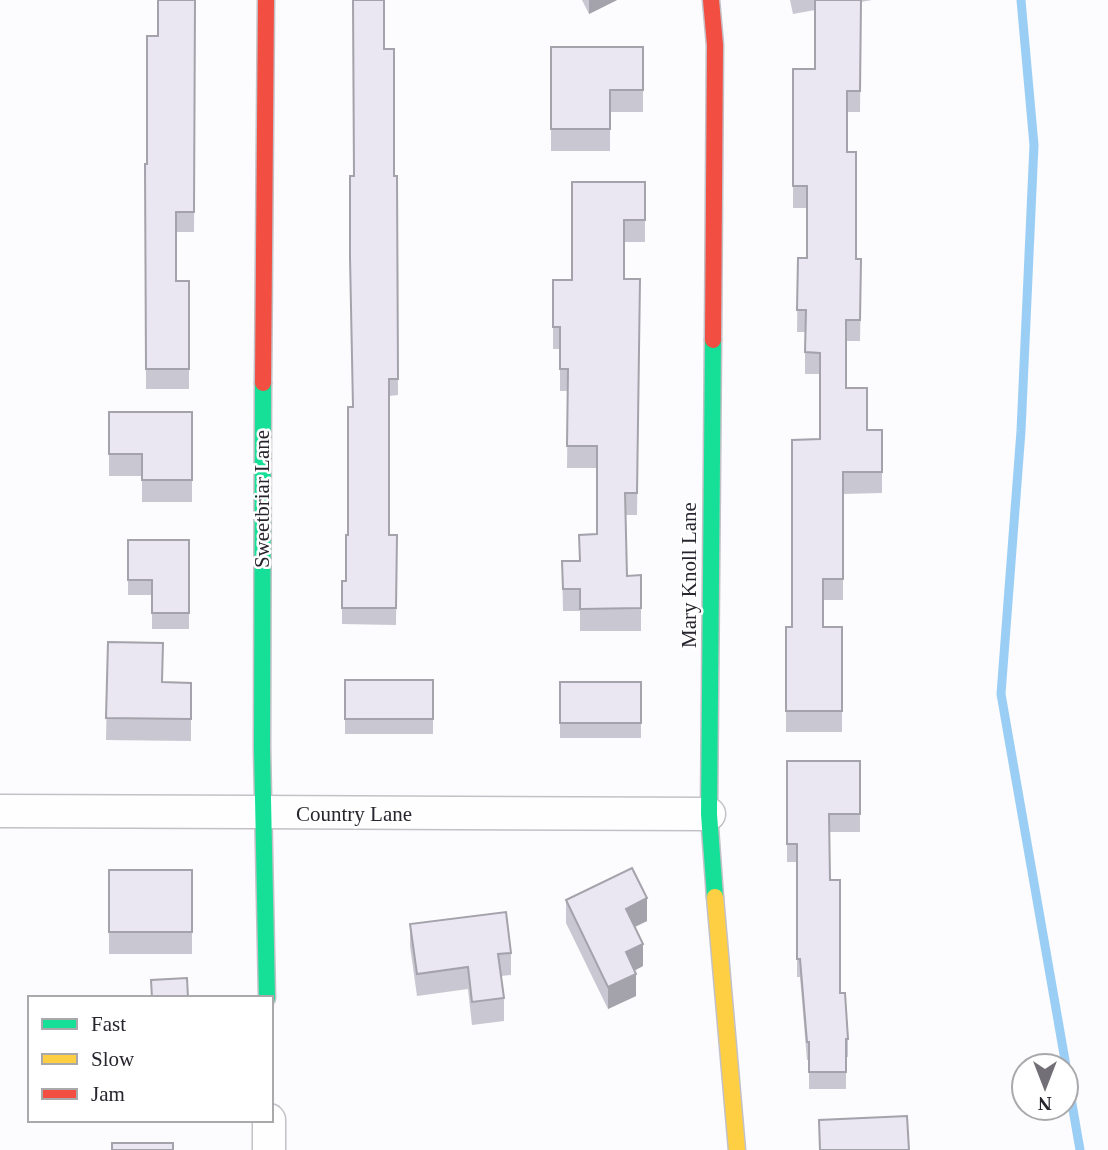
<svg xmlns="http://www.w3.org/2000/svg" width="1108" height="1150" viewBox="0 0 1108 1150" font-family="Georgia,serif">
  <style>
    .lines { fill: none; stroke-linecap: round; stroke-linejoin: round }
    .stream { stroke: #9bcef4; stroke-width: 9 }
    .street-casing { stroke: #c3c1c6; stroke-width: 35 }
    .fast-casing { stroke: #c3c1c6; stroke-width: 19 }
    .slow-casing { stroke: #c3c1c6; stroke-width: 19 }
    .jam-casing { stroke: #c3c1c6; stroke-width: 19 }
    .street { stroke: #fffeff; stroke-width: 32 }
    .fast { stroke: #16e098; stroke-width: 16 }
    .slow { stroke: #ffcf43; stroke-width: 16 }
    .jam { stroke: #f24e42; stroke-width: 16 }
    .wall { fill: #c9c7d1 }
    .shaded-wall { fill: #a4a2aa }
    .building { fill: #eae7f3; stroke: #a4a2aa; stroke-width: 2 }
    .labels { text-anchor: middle; stroke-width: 5; stroke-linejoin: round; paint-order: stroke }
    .street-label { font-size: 21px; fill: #28252e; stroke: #fff }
  </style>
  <rect width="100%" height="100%" fill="#fcfbfd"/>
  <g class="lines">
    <g class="stream">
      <polyline points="1021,0 1034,145 1021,431 1001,694 1066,1066"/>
      <polyline points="1066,1069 1080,1150"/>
    </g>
    <defs>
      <g id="street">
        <polyline points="0,811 709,814"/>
        <polyline points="269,1120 269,1150"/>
      </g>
      <g id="fast">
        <polyline points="713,340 709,814 715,897"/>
        <polyline points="263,383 262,748 267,998"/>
      </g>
      <polyline id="slow" points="715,897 737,1150"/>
      <g id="jam">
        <polyline points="711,0 715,45 713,340"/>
        <polyline points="263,383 266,0"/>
      </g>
    </defs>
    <use href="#street" class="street-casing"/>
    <use href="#fast" class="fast-casing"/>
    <use href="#slow" class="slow-casing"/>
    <use href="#jam" class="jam-casing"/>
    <use href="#street" class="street"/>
    <use href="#fast" class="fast"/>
    <use href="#slow" class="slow"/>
    <use href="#jam" class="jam"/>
  </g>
  <g class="wall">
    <polygon points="195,0 194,232 176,232 176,281 189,281 189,389 146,389 145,164 147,164 158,36"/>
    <polygon points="582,0 617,0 589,14"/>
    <polygon points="790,0 872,0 861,2 860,112 847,112 847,152 856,259 861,280 860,341 846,341 846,388 867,430 882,430 882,493 843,494 843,600 823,600 823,627 842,627 842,732 786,732 786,627 792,627 820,439 820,374 805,374 805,332 797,332 798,258 807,258 807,208 793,208 793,69 815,69 815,10 793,14"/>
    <polygon points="551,47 643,47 643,112 610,112 610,151 551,151"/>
    <polygon points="384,49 394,176 397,176 398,395 389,396 389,535 397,535 396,625 342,624 342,581 346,581 353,407"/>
    <polygon points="645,182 645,242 624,242 624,279 640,279 637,515 626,515 627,576 641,575 641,631 580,631 580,611 563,611 562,561 579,561 597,534 597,468 567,468 568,391 560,391 560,349 553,349 553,280 572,280"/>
    <polygon points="109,412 192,412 192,502 142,502 142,476 109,476"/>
    <polygon points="128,540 189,540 189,629 152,629 152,595 128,595"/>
    <polygon points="108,642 163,682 191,683 191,741 106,740"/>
    <rect x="345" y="680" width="88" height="54"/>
    <rect x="560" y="682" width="81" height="56"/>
    <polygon points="787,761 860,761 860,832 829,832 830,880 840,993 848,1039 848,1057 846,1057 846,1089 809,1089 809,1060 807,1060 800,977 797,977 797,862 787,862"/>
    <rect x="109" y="870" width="83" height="84"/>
    <polygon points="566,900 647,921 635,927 643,966 635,970 636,996 608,1009 566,923"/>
    <polygon points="410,924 511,953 511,975 501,976 504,998 504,1021 472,1025 468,989 417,996 410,946"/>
  </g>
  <g class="shaded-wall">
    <polygon points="589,0 617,0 589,14"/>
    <polygon points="647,898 647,921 626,931 626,909"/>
    <polygon points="643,944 643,966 626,975 626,952"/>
    <polygon points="636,974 636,996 608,1009 608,987"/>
  </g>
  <g class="building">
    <polygon points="158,0 195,0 194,212 176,212 176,281 189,281 189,369 146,369 145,164 147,164 147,36 158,36"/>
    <polygon points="353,0 384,0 384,49 394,49 394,176 397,176 398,379 389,379 389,535 397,535 396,608 342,608 342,581 346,581 346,535 348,535 348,407 353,407 350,257 350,176 354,176"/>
    <polygon points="815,0 861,0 860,91 847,91 847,152 856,152 856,259 861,259 860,320 846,320 846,388 867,388 867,430 882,430 882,472 843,472 843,579 823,579 823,627 842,627 842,711 786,711 786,627 792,627 792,440 820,439 820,353 805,352 806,310 797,310 798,258 807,258 807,186 793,186 793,69 815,69"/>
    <polygon points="551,47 643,47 643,90 610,90 610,129 551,129"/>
    <polygon points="572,182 645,182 645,220 624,220 624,279 640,279 637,493 625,493 627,576 641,575 641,608 580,609 580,589 563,589 562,561 580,561 579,535 597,534 597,446 567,446 568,369 560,369 560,327 553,327 553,280 572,280"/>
    <polygon points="109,412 192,412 192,480 142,480 142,454 109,454"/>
    <polygon points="128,540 189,540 189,613 152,613 152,580 128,580"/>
    <polygon points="108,642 163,643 162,682 191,683 191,719 106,718"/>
    <rect x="345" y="680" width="88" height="39"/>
    <rect x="560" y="682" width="81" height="41"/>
    <polygon points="787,761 860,761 860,814 829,814 830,880 840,880 840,993 845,993 848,1039 846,1039 846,1072 809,1072 809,1042 807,1042 800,959 797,959 797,844 787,844"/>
    <polygon points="632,868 647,898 626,909 643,944 626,952 636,974 608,987 566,900"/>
    <rect x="109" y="870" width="83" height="62"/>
    <polygon points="506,912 511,953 498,954 504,998 472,1002 468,967 417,974 410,924"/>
    <polygon points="187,978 188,998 152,998 151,980"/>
    <polygon points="907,1116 909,1150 820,1150 819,1120"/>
    <rect x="112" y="1143" width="61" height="7"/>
  </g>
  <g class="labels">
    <g class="street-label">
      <text transform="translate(262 499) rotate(-90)" y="7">Sweetbriar Lane</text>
      <text transform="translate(689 575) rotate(-90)" y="7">Mary Knoll Lane</text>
      <text x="354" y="821">Country Lane</text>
    </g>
  </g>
  <rect x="28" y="996" width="245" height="126" fill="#ffffff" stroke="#a9a8ab" stroke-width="2"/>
  <rect x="42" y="1019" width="35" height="10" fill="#16e098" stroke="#a9a8ab" stroke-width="2"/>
  <text x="91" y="1031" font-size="21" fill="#28252e">Fast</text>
  <rect x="42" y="1054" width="35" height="10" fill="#ffcf43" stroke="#a9a8ab" stroke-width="2"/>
  <text x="91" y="1066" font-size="21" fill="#28252e">Slow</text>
  <rect x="42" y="1089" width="35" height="10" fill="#f24e42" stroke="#a9a8ab" stroke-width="2"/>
  <text x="91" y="1101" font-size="21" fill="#28252e">Jam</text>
  <g transform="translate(1045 1087) rotate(180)"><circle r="33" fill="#ffffff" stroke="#a9a8ab" stroke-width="2"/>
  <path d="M0-5L12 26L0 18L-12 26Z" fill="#727076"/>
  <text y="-10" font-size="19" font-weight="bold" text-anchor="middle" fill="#28252e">N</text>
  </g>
</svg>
